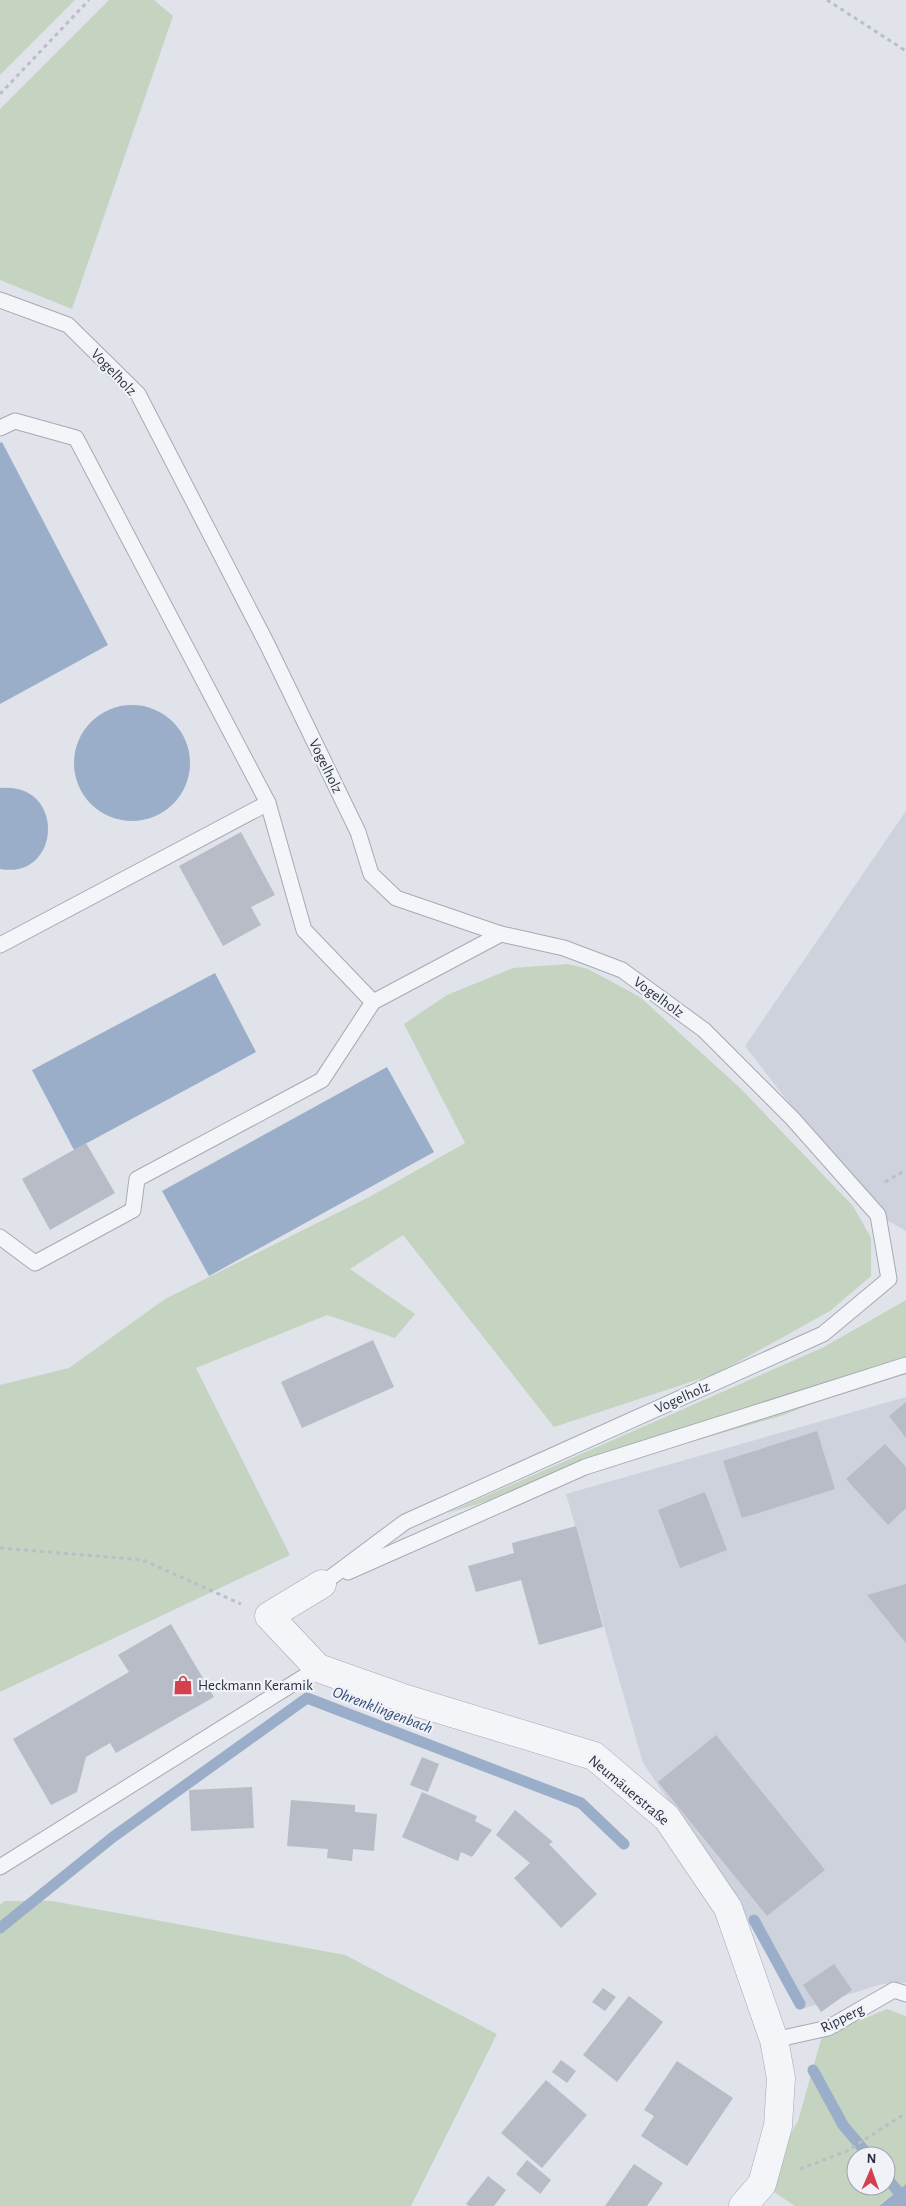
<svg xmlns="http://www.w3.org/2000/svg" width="906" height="2206" viewBox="0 0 906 2206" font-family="'Alegreya Sans',sans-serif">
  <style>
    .built { fill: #ced2dc }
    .green { fill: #c5d4c1; fill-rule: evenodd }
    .water { fill: #9aaeca }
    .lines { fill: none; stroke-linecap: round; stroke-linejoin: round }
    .stream { stroke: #9aaeca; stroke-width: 11 }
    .building { fill: #b7bcc7 }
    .lane-casing { stroke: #a5aab4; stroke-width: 17 }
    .street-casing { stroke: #a5aab4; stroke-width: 29 }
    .path { stroke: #babec5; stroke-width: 3; stroke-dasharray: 4 4; stroke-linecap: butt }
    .lane { stroke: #f3f5f8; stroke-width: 15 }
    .street { stroke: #f3f5f8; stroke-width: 28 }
    .labels { text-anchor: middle; stroke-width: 4.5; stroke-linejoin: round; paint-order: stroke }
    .street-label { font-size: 15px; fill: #283042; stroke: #f0f2f7 }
    .poi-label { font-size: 15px; fill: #283042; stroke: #f0f2f7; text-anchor: start }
    .water-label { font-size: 16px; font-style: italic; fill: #314c77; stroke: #f0f2f7 }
  </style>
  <rect width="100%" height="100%" fill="#e0e3ea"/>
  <g class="built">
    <polygon points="906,811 906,1231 878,1215 861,1196 745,1046"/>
    <polygon points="906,1397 906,1983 882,1984 802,2009 783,1971 643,1763 566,1494"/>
  </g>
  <g class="green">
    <polygon points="0,0 75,0 0,75"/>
    <polygon points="109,0 154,0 173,16 72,309 0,280 0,109"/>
    <polygon points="568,964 588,969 640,997 740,1088 853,1206 871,1238 871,1276 830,1311 718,1373 554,1427 403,1235 350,1269 415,1314 395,1338 327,1315 196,1368 290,1555 0,1692 0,1385 69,1368 165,1299 371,1196 465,1143 404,1024 447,995 513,968"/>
    <polygon points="906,1300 906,1366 784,1415 447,1513 824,1347"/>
    <polygon points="5,1901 52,1901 345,1955 497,2034 411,2206 0,2206 0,1905"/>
    <path d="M887,2009L906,2016V2184L878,2206H795L762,2184L798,2121L822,2036ZM856,2156H886V2186H856Z"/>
  </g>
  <g class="water">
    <polygon points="2,442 108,645 0,704 0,443"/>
    <circle cx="132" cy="763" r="58"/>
    <path d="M0,788C66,781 62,880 0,869Z"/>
    <polygon points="215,973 256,1052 74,1150 32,1070"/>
    <polygon points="387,1067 434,1152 209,1276 162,1191"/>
    <polygon points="906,2184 906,2206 879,2206"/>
  </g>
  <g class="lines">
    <g class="stream">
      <polyline points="754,1920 800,2004"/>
      <polyline points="0,1928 113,1837 307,1698 581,1803 624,1844"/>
      <polyline points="813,2070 843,2125 869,2156"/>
      <polyline points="886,2177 906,2201"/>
    </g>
  </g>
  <g class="building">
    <polygon points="241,832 275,895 251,907 261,925 223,946 179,866"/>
    <polygon points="86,1143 115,1193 50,1230 22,1179"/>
    <polygon points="373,1340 394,1387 302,1428 281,1382"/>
    <polygon points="906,1402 906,1438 889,1416"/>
    <polygon points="817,1431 835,1489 742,1518 723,1461"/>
    <polygon points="885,1444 906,1467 906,1508 888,1525 846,1479"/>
    <polygon points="705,1492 727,1550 680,1568 658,1510"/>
    <polygon points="576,1526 603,1627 539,1645 521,1580 476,1592 468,1566 514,1553 512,1543"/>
    <polygon points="906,1584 906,1643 867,1595"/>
    <polygon points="171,1624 214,1697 116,1753 110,1743 86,1757 77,1792 51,1805 13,1739 129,1672 118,1655"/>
    <polygon points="716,1735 825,1870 767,1916 658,1782"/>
    <polygon points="422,1757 439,1764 428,1792 410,1785"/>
    <polygon points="252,1787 254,1828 191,1831 189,1790"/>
    <polygon points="422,1792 477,1816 475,1821 492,1830 472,1857 461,1852 458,1861 402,1837"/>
    <polygon points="291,1800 355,1805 355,1812 377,1814 374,1851 353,1849 352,1861 327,1858 328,1849 287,1846"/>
    <polygon points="515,1810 553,1842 549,1844 597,1894 561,1928 514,1878 530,1863 496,1835"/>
    <polygon points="834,1964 852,1990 821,2012 803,1985"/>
    <polygon points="603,1988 616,1997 605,2011 592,2002"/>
    <polygon points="629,1996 663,2022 617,2082 583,2055"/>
    <polygon points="561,2060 576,2071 567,2083 552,2072"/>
    <polygon points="677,2061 733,2098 687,2166 641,2136 654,2116 644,2110"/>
    <polygon points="546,2080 587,2115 542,2168 501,2133"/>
    <polygon points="527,2160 551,2180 540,2194 516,2174"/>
    <polygon points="634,2164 663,2183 647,2206 605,2206"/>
    <polygon points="488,2176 506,2190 494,2206 469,2206 466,2204"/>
  </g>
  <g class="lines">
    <defs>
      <g id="lane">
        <polyline points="0,300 68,325 138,394 267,644 358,832 371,874 396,898 501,934 564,948 622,970 704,1030 792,1118 878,1215 889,1279 823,1334 405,1522 322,1584"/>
        <polyline points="0,428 15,421 76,438 268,803 304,930 373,1002"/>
        <polyline points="0,945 268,803"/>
        <polyline points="0,1237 35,1263 133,1210 137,1179 322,1080 373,1002 501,934"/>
        <polyline points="348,1572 585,1467 906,1365"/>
        <polyline points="0,1867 318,1668"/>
        <polyline points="774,2040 828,2028 894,1990 906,1994"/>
      </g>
      <polyline id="street" points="322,1584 269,1616 318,1668 406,1699 594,1756 667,1818 728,1908 774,2040 781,2078 778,2126 762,2184 743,2206"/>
    </defs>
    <use href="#lane" class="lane-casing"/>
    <use href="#street" class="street-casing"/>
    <g class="path">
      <polyline points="827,0 906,51"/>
      <polyline points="0,94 89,0"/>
      <polyline points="885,1182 906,1170"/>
      <polyline points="0,1548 143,1560 241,1604"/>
      <polyline points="800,2169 847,2151 906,2113"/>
    </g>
    <use href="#lane" class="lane"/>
    <use href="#street" class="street"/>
  </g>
  <defs>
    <symbol id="shop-bare" viewBox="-9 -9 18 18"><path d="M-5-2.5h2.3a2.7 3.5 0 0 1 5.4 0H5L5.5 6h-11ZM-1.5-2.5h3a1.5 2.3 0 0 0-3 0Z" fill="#d2424e" stroke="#f0f2f7" stroke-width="2.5" paint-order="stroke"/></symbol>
  </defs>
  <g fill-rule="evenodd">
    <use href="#shop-bare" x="169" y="1671" width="28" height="28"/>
  </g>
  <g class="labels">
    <g class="street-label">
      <text transform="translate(114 372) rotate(46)" y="5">Vogelholz</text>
      <text transform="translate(326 766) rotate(64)" y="5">Vogelholz</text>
      <text transform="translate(659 997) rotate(36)" y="5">Vogelholz</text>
      <text transform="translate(682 1397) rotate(-24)" y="5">Vogelholz</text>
      <text transform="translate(629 1790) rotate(40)" y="5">Neumäuerstraße</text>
      <text transform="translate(842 2018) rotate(-26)" y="5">Ripperg</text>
    </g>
    <g class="poi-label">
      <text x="198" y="1690">Heckmann Keramik</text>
    </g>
    <g class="water-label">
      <text transform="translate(383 1709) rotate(21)" y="6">Ohrenklingenbach</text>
    </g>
  </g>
  <g transform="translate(871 2171) rotate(2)"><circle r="24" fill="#f0f2f7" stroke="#a0a4af"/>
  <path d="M0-4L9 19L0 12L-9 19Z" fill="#d2424e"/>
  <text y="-8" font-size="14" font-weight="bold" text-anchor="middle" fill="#283042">N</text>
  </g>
</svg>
